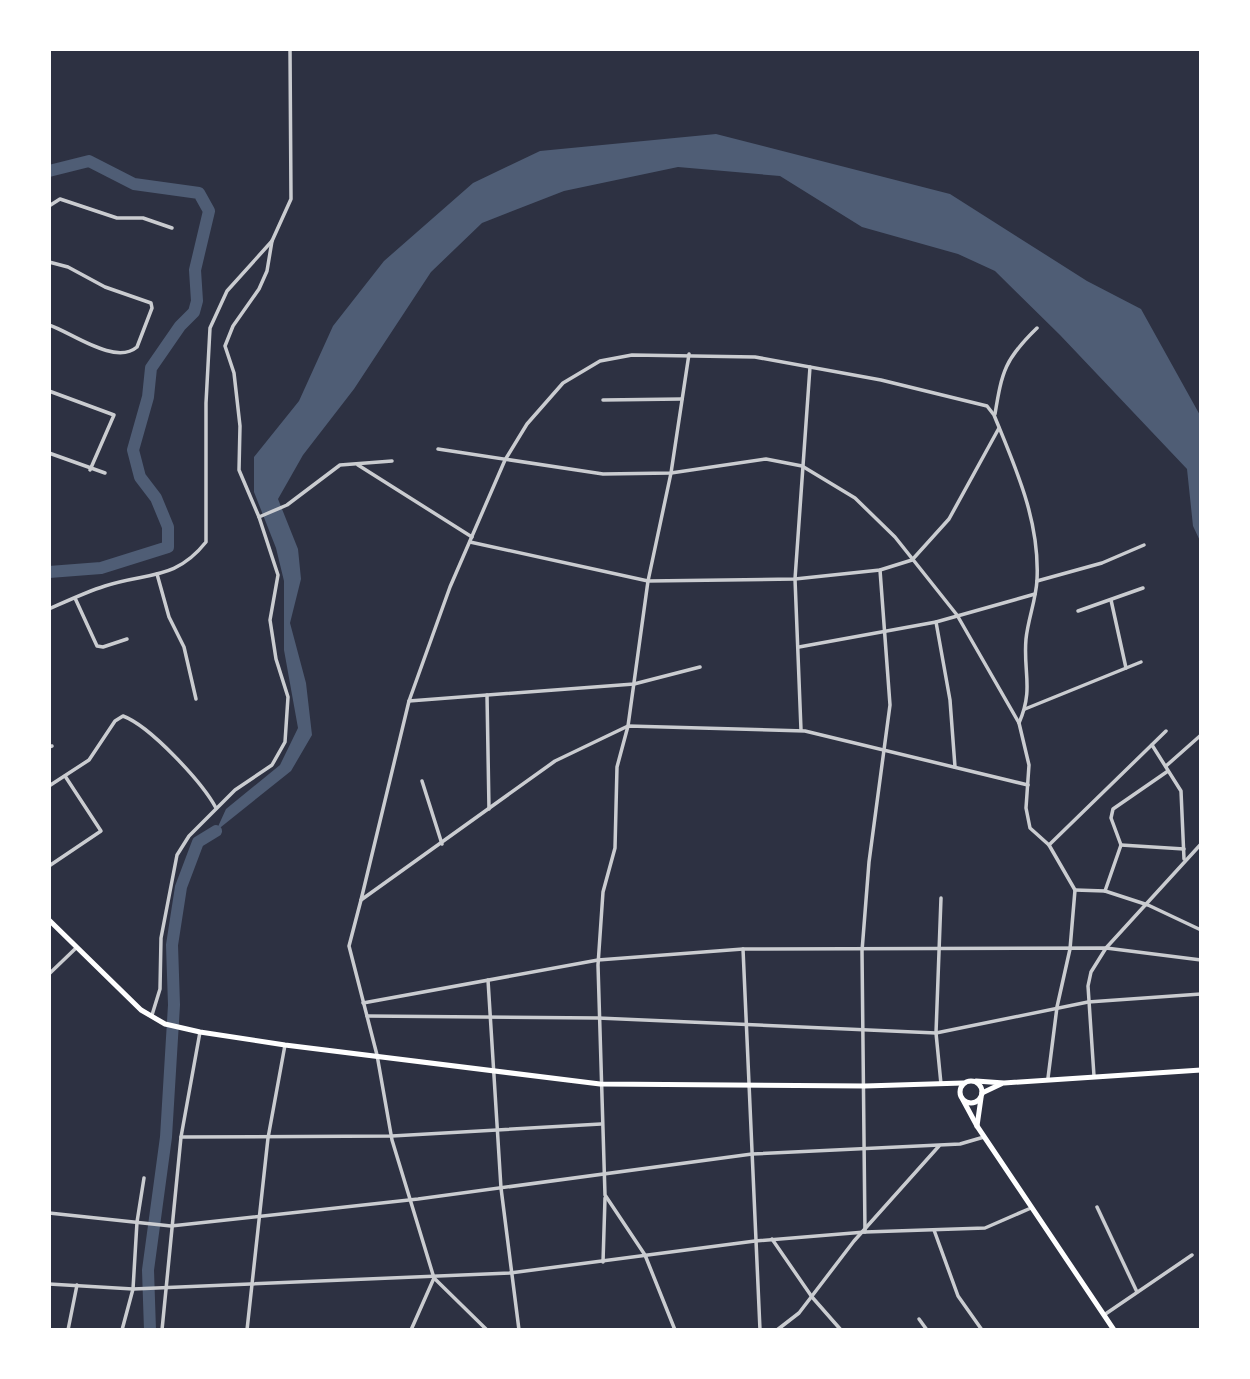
<svg xmlns="http://www.w3.org/2000/svg" width="1250" height="1379" viewBox="0 0 1250 1379" font-family="Poppins,sans-serif">
  <style>
    .water { fill: #4f5d75 }
    .lines { fill: none; stroke-linecap: round; stroke-linejoin: round }
    .river { stroke: #4f5d75; stroke-width: 12 }
    .minor { stroke: #caccd0; stroke-width: 3.5 }
    .primary { stroke: #fff; stroke-width: 5 }
    .trunk { stroke: #fff; stroke-width: 5 }
  </style>
  <rect width="100%" height="100%" fill="#2d3142"/>
  <polygon class="water" points="716,134 950,194 1087,281 1141,309 1201,417 1201,543 1193,526 1187,469 1060,335 995,271 958,254 862,227 780,176 678,167 564,191 482,223 431,272 354,389 303,455 278,499 298,549 301,579 290,623 306,683 312,735 291,771 216,831 226,809 280,765 298,728 284,650 284,581 276,548 254,492 254,457 299,401 333,326 384,261 473,183 540,151"/>
  <g class="lines">
    <g class="river">
      <polyline points="49,171 89,161 134,184 199,193 209,211 195,270 197,301 194,312 180,326 151,368 148,397 133,450 140,477 156,498 168,527 168,547 101,568 49,572"/>
      <polyline points="150,1330 148,1270 166,1137 174,1005 172,945 181,887 198,842 216,831"/>
    </g>
    <g class="minor">
      <polyline points="49,206 60,199 117,218 143,218 172,228"/>
      <path d="M49,262L68,267L105,287L151,303L152,308L137,347C115,366 71,332 49,325"/>
      <polyline points="49,391 114,415 90,470"/>
      <polyline points="603,400 682,399"/>
      <path d="M995,414C1002,371 1005,359 1037,328"/>
      <polyline points="438,449 603,474 671,473 766,459 802,466 855,498 895,537 957,615 1019,723 1029,765 1026,808 1030,828 1049,845 1075,890 1070,949 1057,1007 1048,1078"/>
      <polyline points="49,453 105,473"/>
      <polyline points="358,465 472,537"/>
      <polyline points="259,517 287,505 340,465 392,461"/>
      <polyline points="470,542 648,581 795,579 880,570 912,560 949,519 999,428"/>
      <polyline points="157,574 169,617 184,647 196,699"/>
      <polyline points="1037,581 1102,563 1144,545"/>
      <polyline points="75,598 97,646 103,647 127,639"/>
      <polyline points="1111,600 1126,668"/>
      <path d="M49,609C67,601 86,592 105,586C147,572 175,581 206,542V403L210,328L227,291L272,241L291,199L290,49"/>
      <polyline points="1078,611 1143,588"/>
      <polyline points="936,622 950,700 955,767"/>
      <polyline points="799,647 936,622 1035,594"/>
      <polyline points="487,695 489,809"/>
      <polyline points="409,701 634,684 700,667"/>
      <polyline points="1025,709 1141,662"/>
      <polyline points="801,730 795,579 810,367"/>
      <polyline points="1152,745 1181,791 1184,859"/>
      <polyline points="49,747 52,746"/>
      <polyline points="1166,766 1201,735"/>
      <polyline points="422,781 442,844"/>
      <path d="M49,786L89,760L115,721L123,716C150,726 202,782 216,808"/>
      <polyline points="1049,845 1166,731"/>
      <polyline points="1121,845 1184,849"/>
      <polyline points="49,866 101,831 65,776"/>
      <polyline points="1075,890 1105,891 1148,905 1201,930"/>
      <polyline points="1105,891 1121,845 1111,818 1113,809 1168,771"/>
      <polyline points="941,898 936,1033 941,1084"/>
      <path d="M361,900L409,701L450,587L505,460L527,424L563,383L600,361L632,355L755,357L881,380L987,406L994,415C1016,469 1040,521 1037,580C1036,600 1028,619 1026,639C1023,672 1034,689 1019,723"/>
      <polyline points="743,949 760,1330"/>
      <polyline points="49,974 75,949"/>
      <polyline points="488,980 501,1188 519,1330"/>
      <polyline points="363,1003 598,960 743,949 1106,948 1201,960"/>
      <polyline points="152,1015 160,989 161,938 177,855 189,836 235,790 272,765 285,742 288,697 276,659 270,620 278,575 259,517 239,470 240,426 234,373 225,346 233,326 259,289 267,271 272,241"/>
      <polyline points="367,1016 598,1018 936,1033 1088,1002 1201,994"/>
      <polyline points="1094,1076 1088,986 1091,972 1106,948 1201,844"/>
      <polyline points="181,1137 392,1136 601,1124"/>
      <polyline points="1097,1207 1137,1292"/>
      <polyline points="49,1213 171,1226 418,1199 752,1154 960,1144 984,1137"/>
      <polyline points="934,1230 958,1296 982,1330"/>
      <polyline points="865,1232 862,951 869,862 890,705 880,570"/>
      <polyline points="772,1239 812,1297 841,1330"/>
      <polyline points="603,1262 605,1198"/>
      <polyline points="49,1284 133,1289 510,1273 755,1241 865,1232 985,1228 1031,1208"/>
      <polyline points="1104,1315 1192,1255"/>
      <polyline points="919,1319 927,1330"/>
      <polyline points="68,1330 77,1285"/>
      <polyline points="122,1330 133,1289 137,1222 144,1178"/>
      <polyline points="162,1330 181,1137 200,1032"/>
      <polyline points="247,1330 268,1138 285,1045"/>
      <polyline points="411,1330 434,1278"/>
      <polyline points="487,1330 434,1278 392,1140 377,1055 349,946 361,900 555,761 628,726 805,731 1028,785"/>
      <polyline points="675,1330 645,1255 605,1195 598,965 603,892 615,848 617,767 628,726 648,581 671,473 689,354"/>
      <polyline points="777,1330 799,1313 854,1241 939,1146"/>
    </g>
    <g class="primary">
      <polyline points="976,1081 1004,1083 1201,1070"/>
      <polyline points="982,1093 1001,1084"/>
    </g>
    <g class="trunk">
      <polyline points="49,920 141,1010 165,1024 200,1032 285,1045 600,1084 865,1086 963,1083"/>
      <circle cx="971" cy="1092" r="11"/>
      <polyline points="963,1100 977,1126 1114,1330"/>
      <polyline points="977,1126 981,1098"/>
    </g>
  </g>
  <rect width="1250" height="1379" fill="none" stroke="#ffffff" stroke-width="102"/>
</svg>
